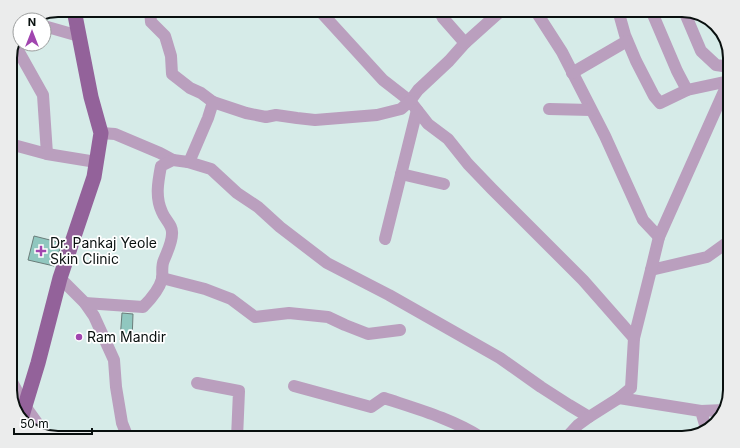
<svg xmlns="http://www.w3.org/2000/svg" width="740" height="448" viewBox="0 0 740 448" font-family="Inter,sans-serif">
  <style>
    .building { fill: #90c7bf; stroke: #6a7d7a }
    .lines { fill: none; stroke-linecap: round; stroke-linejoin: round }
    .minor { stroke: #ba9fbe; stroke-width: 12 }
    .major { stroke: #93629a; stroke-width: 15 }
    .poi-dot { fill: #a145af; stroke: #fff; stroke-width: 1.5 }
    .labels { text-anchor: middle; stroke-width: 3.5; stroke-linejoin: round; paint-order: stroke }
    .poi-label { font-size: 14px; fill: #09100f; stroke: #fff; text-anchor: start }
    .rim { fill: none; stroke: #09100f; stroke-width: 2 }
  </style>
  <rect width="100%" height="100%" fill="#d6ebe8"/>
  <g class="building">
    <polygon points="34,236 62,243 54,266 28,260"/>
    <polygon points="122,313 133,314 132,341 120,340"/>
  </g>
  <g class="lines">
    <g class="minor">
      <polyline points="150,10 151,22 165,36 171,56 172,74 190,88 201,93 213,102"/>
      <polyline points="319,10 383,80 410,101 418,90 449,61 465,43 494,17 502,10"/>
      <polyline points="439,10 443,18 465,43"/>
      <polyline points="535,10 562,52 605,136 643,220 659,237"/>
      <polyline points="618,10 625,35 636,61 654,96 660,103 687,90 729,81"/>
      <polyline points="651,10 677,71 687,90"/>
      <polyline points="684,11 701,51 716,65 730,67"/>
      <polyline points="44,26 79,36"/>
      <polyline points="15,45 43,95 47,154"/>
      <polyline points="572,73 627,41"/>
      <polyline points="549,109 591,110"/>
      <polyline points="101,133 115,134 160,153 173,160"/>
      <polyline points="10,144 47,154 96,162"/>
      <polyline points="188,162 190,160 208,118 213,102 246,113 266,117 276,115 297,118 315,120 377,115 401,109 410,101 428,124 448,139 468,164 492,189 583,280 634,338"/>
      <polyline points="401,174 444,184"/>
      <polyline points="385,239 417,110"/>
      <polyline points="651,270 707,257 725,244 730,243"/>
      <polyline points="60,278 85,303 94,316 114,360 116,387 122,423 128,438"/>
      <polyline points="162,278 205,289 231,299 255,317 289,313 328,317 345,325 368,334 400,330"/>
      <path d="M85,303L143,307C151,299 159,290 162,279C163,273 161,266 164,260C167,252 172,243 172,234C173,225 165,220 162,212C155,197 158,182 161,166L173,160L188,162L211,169L237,193L258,207L280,227L327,263L389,295L500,358L541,387L569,405L589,417"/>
      <polyline points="10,378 25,406 45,434"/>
      <polyline points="197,383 239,391 237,438"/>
      <path d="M294,386L371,407L384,398C417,409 453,419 482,438"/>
      <polyline points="619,398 701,411 706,428 708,429"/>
      <polyline points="701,411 724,410"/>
      <polyline points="566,438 578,425 589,417 619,398 631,388 634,338 651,270 659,237 730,78"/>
    </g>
    <polyline class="major" points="21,419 38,363 60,278 94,177 101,133 91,97 74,10"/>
  </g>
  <g class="poi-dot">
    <path d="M39 245h4v4h4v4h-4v4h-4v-4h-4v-4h4z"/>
    <circle cx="79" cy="337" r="4"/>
  </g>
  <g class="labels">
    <g class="poi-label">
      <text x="50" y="248">Dr. Pankaj Yeole<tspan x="50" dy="16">Skin Clinic</tspan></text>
      <text x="87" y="342">Ram Mandir</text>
    </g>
  </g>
  <path d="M0 0H740V448H0ZM58 17H682A41 41 0 0 1 723 58V390A41 41 0 0 1 682 431H58A41 41 0 0 1 17 390V58A41 41 0 0 1 58 17Z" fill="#ebecec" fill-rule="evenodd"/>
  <path class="rim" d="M58 17H682A41 41 0 0 1 723 58V390A41 41 0 0 1 682 431H58A41 41 0 0 1 17 390V58A41 41 0 0 1 58 17Z"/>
  <g transform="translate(32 32)"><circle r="19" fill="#ffffff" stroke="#9d9f9f"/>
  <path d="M0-3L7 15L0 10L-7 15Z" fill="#a145af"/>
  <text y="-6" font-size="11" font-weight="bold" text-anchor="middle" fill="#09100f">N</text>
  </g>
  <path d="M14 428v6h78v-6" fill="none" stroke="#09100f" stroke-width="2"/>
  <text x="20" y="428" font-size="12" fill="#09100f" stroke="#ffffff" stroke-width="3" paint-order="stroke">50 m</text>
</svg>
